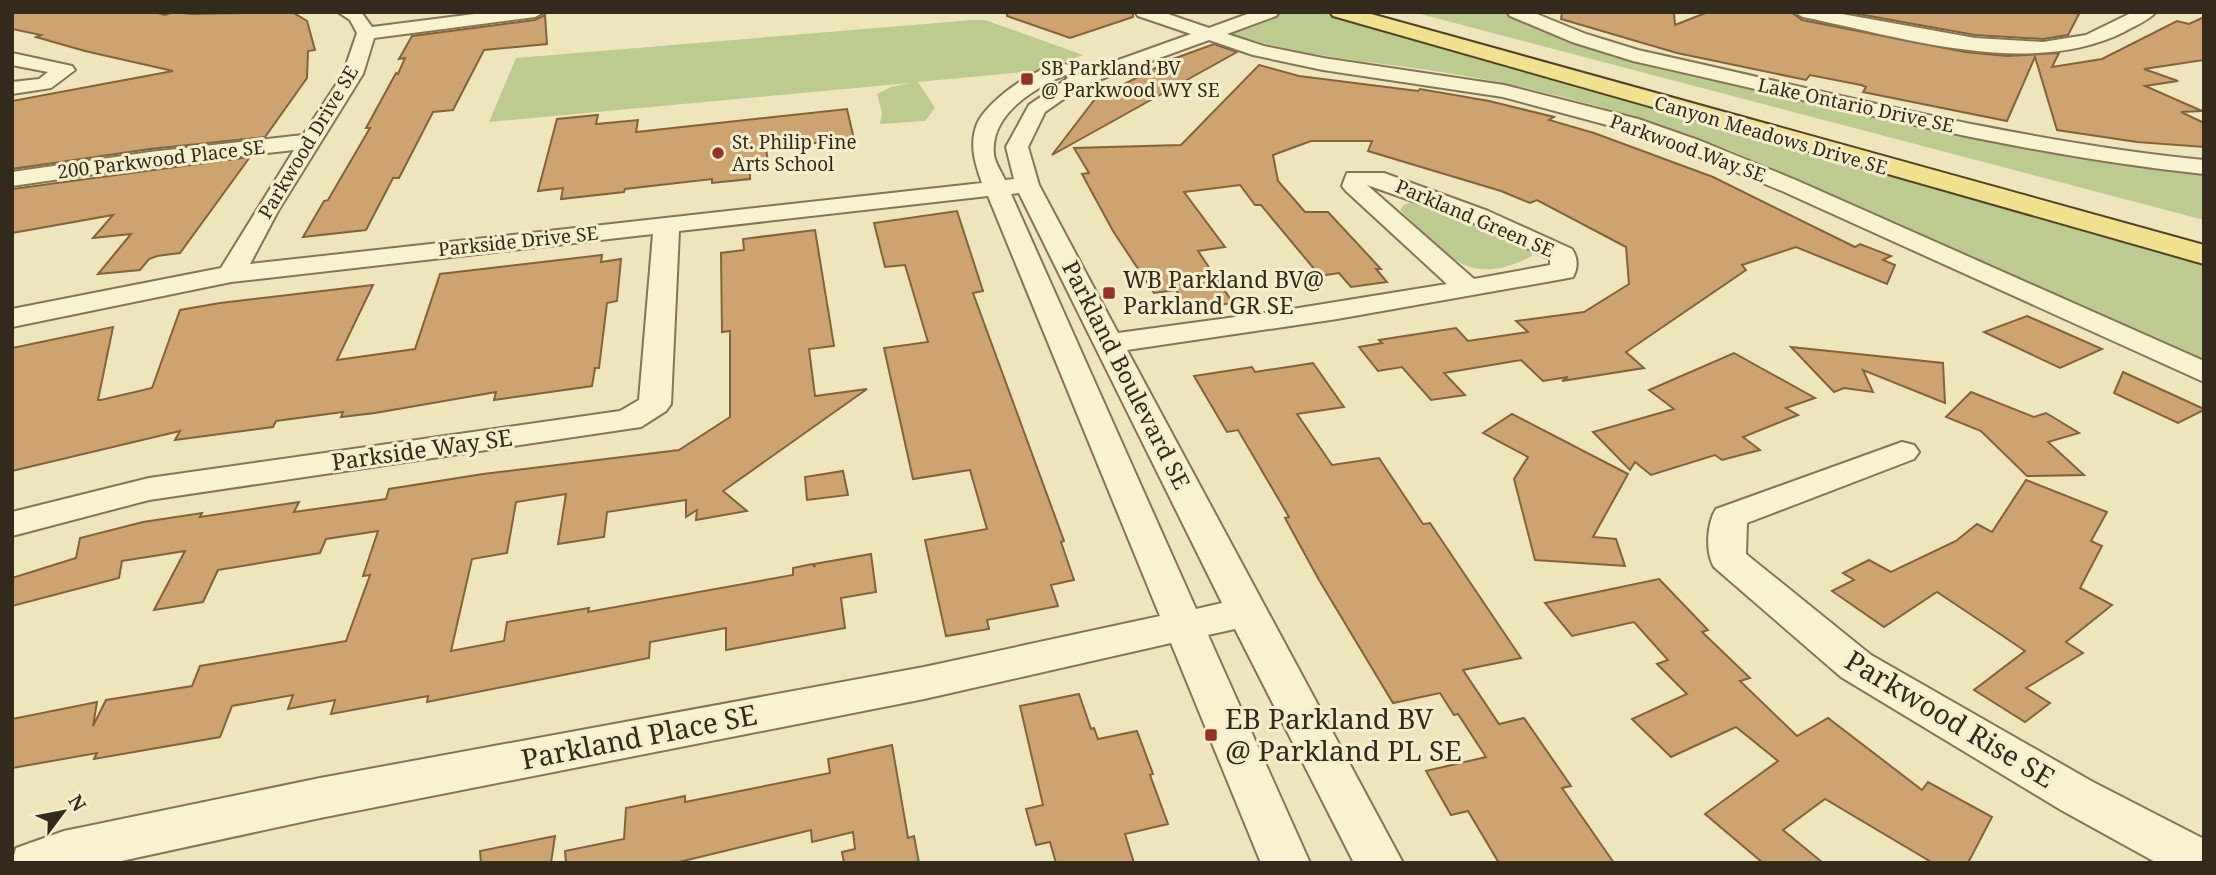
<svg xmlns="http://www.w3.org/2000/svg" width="2216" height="875" viewBox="0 0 2216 875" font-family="'Noto Serif',serif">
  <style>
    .green { fill: #bdcb90 }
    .building { fill: #cca371; stroke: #84623b; stroke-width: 2 }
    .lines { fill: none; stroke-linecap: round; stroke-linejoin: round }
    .minor-casing { stroke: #857556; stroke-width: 4 }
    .major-casing { stroke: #52422a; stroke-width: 4 }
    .minor { fill: #f9f2cf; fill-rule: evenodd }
    .major { fill: #f3e192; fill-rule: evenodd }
    .poi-dot { fill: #943325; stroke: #f5eecb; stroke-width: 2.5 }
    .labels { text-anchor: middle; stroke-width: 6; stroke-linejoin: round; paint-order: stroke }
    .far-poi-label { font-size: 19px; fill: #342a1b; stroke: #f5eecb; text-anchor: start }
    .far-street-label { font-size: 19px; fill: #342a1b; stroke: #f5eecb }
    .poi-label { font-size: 23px; fill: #342a1b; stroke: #f5eecb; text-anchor: start }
    .street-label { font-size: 23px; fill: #342a1b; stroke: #f5eecb }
    .near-poi-label { font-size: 28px; fill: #342a1b; stroke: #f5eecb; text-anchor: start }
    .near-street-label { font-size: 28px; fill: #342a1b; stroke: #f5eecb }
  </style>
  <rect width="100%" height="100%" fill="#eee5bc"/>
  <g class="green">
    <path d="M1286,12L1323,13L2204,262V364L1734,152C1641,116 1546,89 1447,73C1373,61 1305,58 1233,34L1236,30Z"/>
    <polygon points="1413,12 1502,12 1533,25 2080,156 2146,167 2204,173 2204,220"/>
    <polygon points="973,20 985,20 1083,55 1043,70 918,82 935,108 925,121 880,124 882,113 877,94 891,87 909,83 489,122 516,58"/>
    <path d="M1414,201L1428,202L1526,242L1531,249L1532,256C1465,290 1446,253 1400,210L1404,205Z"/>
  </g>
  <g class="building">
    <polygon points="12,12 154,12 165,15 173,12 191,14 292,12 307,21 315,50 308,51 307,78 265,137 150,149 12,169 12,101 173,71 85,51 36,37 41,35 12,29"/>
    <polygon points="1007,12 1133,12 1133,17 1070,38 1007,16"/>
    <polygon points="1562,12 1674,12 1675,25 1708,12 1791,12 1802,20 1965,52 2007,56 2059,53 2052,67 2102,59 2177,21 2189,24 2204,17 2204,60 2144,69 2178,81 2145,86 2202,111 2181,112 2204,123 2204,147 2137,142 2057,130 2035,57 2007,121 1863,92 1866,87 1861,85 1810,75 1806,80 1677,53 1561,19"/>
    <polygon points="1847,12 2080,12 2068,35 2043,39 1975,35"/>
    <polygon points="545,15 547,44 484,50 453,110 433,112 399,178 393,178 366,230 303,237 324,201 328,200 370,128 366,128 396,73 398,74 405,58 399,59 412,36 535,20"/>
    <polygon points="1214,44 1237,52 1052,155 1095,99 1173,59"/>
    <polygon points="1259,65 1299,76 1418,91 1420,89 1489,101 1554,117 1549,120 1594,133 1713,177 1855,247 1860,244 1891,256 1883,260 1895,265 1887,284 1796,247 1742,265 1746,270 1626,352 1644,368 1562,381 1568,377 1543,381 1521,360 1444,373 1465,395 1431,400 1402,367 1378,371 1359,347 1382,343 1379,340 1456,328 1468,341 1528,332 1516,321 1584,312 1629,284 1626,247 1537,200 1530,203 1501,191 1368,151 1372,141 1311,141 1273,155 1278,181 1305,212 1328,212 1381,269 1376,269 1387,282 1351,287 1339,273 1320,276 1261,205 1255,205 1240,185 1184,192 1225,247 1198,251 1233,303 1188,309 1176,290 1154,293 1113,231 1082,174 1089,173 1074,148 1181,145"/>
    <polygon points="847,109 854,139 766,148 768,163 750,165 750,179 712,183 712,179 625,189 624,192 561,199 563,188 538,191 557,119 598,115 596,124 638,120 636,132"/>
    <polygon points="250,157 180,253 157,256 149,259 140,270 98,274 131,234 93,238 113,215 12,233 12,189"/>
    <polygon points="957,211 983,291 973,293 1064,541 1061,542 1074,580 1051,585 1058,606 987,620 989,629 946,636 925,540 987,529 970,470 913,479 884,348 928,342 905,265 885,267 874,223"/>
    <polygon points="815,230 834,346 809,349 815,396 867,389 723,491 747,511 696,520 697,510 686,517 686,500 607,512 604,537 558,544 566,494 516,502 507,553 472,559 451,651 504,641 507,622 589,608 588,612 793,575 793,568 812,564 815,567 814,564 871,554 876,592 841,598 845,628 726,650 726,628 650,642 649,658 427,702 428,696 331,714 335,700 288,709 293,695 232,706 220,737 94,759 97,753 12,768 12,719 97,702 93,726 106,700 192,686 200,666 346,641 370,575 363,576 378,531 326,539 320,553 218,570 203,602 154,610 185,551 122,561 119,578 12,606 12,578 76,558 80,538 143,522 202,513 200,517 299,502 294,512 386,499 389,489 483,474 679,450 730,417 730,331 722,332 721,253 744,250 743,239"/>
    <polygon points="602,255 601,262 621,259 617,301 607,303 599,368 595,368 592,386 494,400 496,392 375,413 341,417 343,412 276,421 273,427 175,440 180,431 12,471 12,348 113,327 98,400 101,400 152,388 180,310 220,303 373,285 337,360 415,349 440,274"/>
    <polygon points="2027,316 2068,334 2102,349 2060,368 1984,332"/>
    <polygon points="1791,347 1943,363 1945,403 1863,370 1873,392 1844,388 1834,392"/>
    <polygon points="1734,353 1815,398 1786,408 1798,415 1743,437 1760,450 1722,460 1715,455 1651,475 1635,462 1630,470 1593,432 1674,409 1649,390"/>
    <polygon points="1313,363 1344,407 1297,414 1332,465 1379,458 1423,524 1430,523 1521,658 1463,670 1499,724 1524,718 1571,786 1562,788 1614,863 1499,863 1468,811 1451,815 1426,771 1486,757 1458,714 1454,715 1440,693 1393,703 1319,580 1285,518 1289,517 1238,430 1227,432 1194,376 1252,367 1255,372"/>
    <polygon points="2123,372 2204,409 2204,410 2178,423 2114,393"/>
    <polygon points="1971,392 2034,417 2046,413 2079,433 2048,442 2084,475 2027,476 1981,431 1946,417"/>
    <polygon points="1512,414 1628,474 1593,537 1616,539 1625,566 1535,560 1514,479 1528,457 1483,433"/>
    <polygon points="843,471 848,495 807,500 805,477"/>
    <polygon points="2026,480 2107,512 2091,541 2102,546 2080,588 2112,605 2066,642 2083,653 2026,688 2050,703 2025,722 1974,690 2025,651 2000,634 1937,592 1884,627 1832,591 1854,580 1843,573 1869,560 1891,572 1956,541 1977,524 1992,532"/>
    <polygon points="1659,579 1708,630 1702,632 1750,678 1740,681 1797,736 1828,718 1922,790 1928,782 1992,817 1968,863 1933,863 1825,799 1783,830 1823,863 1763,863 1705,814 1778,761 1736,727 1671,757 1632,719 1687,694 1657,664 1668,660 1634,622 1572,636 1545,603"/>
    <polygon points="1079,694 1091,729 1094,728 1098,739 1137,731 1153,774 1150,775 1168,824 1125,834 1134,863 1056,863 1050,842 1036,845 1026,809 1043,805 1020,706"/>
    <polygon points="892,745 908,838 914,836 919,863 844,863 842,852 855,849 853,832 812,842 811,830 675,863 566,863 565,851 624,839 626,808 685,796 685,802 830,773 828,759"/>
    <polygon points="555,836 551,863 481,863 480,851"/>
  </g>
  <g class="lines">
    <defs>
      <g id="minor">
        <path d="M338,12H361L372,27L490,12H544L535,17L374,38L363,74L278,211L250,264L982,183C975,163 969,145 977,124C987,100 1045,58 1071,65L1074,69C1068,76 1059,77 1050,82C1023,96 990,120 994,155C995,163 1002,173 1005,180L1014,179L1006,147L1029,105L1068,78L1191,34L1138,16L1135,12H1162L1209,28L1253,12H1279L1276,16L1227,34L1264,46L1323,58L1504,85L1638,119L1701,141L1798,181L2204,361V382L1782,191L1685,151L1622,129L1503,97L1323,70L1253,55L1209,40L1082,86L1045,112L1028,147L1039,185L1118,333L1280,311L1447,284L1346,191L1342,186L1347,173H1384L1488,211L1572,249C1578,258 1578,268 1573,277L1563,279L1337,319L1127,350L1403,863H1354L1235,629L1208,635L1310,863H1261L1171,643L924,699L320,818L112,863H12L16,848L64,831L320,778L924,667L1160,616L988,196L679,231L671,404L666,411L641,427L149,500L12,536V512L149,478L620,411L639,400L653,234L231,282L12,327V309L221,268L294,150L150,166L12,186V172L150,152L303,135L343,74L357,33L350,20ZM1367,185L1470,221L1550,259V265L1474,279ZM1019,193L1222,603L1196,609L1011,194Z"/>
        <path d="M1507,12H1532L1586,34L1638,50C1825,91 2013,141 2204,160V174C2011,154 1822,103 1633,61L1572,42L1510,16Z"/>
        <path d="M1794,12H1831L1975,38L2043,42L2086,35L2133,12H2156C2148,21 2134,26 2124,32C2030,79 1901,37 1803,17Z"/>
        <polygon points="12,53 72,66 75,70 51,88 12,94 12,82 39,79 48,72 12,65"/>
        <path d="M1902,442L1914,445L1919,452L1914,459L1747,523L1746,554L1871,655L2093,782L2204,839V863H2157L2061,810L1841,677L1714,567C1705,552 1707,523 1716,509Z"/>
      </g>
      <polygon id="major" points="1330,12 1364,12 2204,245 2204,264 1333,16"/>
    </defs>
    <use href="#minor" class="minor-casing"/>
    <use href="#major" class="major-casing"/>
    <use href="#minor" class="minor"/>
    <use href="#major" class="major"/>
  </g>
  <g class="poi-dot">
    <rect x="1020" y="72" width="14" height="14" rx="3.5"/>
    <circle cx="718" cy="153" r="7"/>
    <rect x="1102" y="286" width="14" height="14" rx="3.5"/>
    <rect x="1204" y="728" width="14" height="14" rx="3.5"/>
  </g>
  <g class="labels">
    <g class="far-poi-label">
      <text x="1041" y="75">SB Parkland BV<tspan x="1041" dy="22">@ Parkwood WY SE</tspan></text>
      <text x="732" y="149">St. Philip Fine<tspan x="732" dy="22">Arts School</tspan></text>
    </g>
    <g class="far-street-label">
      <text transform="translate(1856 105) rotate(12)" y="7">Lake Ontario Drive SE</text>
      <text transform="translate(1771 135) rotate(16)" y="7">Canyon Meadows Drive SE</text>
      <text transform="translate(308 142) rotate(-59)" y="7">Parkwood Drive SE</text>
      <text transform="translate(1688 148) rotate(20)" y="7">Parkwood Way SE</text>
      <text transform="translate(161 159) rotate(-7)" y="7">200 Parkwood Place SE</text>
      <text transform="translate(1475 218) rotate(23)" y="7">Parkland Green SE</text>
      <text transform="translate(518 241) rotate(-6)" y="7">Parkside Drive SE</text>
    </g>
    <g class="poi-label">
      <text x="1123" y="288">WB Parkland BV@<tspan x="1123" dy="26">Parkland GR SE</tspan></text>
    </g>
    <g class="street-label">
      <text transform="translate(1126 375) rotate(63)" y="8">Parkland Boulevard SE</text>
      <text transform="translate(422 450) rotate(-8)" y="8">Parkside Way SE</text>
    </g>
    <g class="near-poi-label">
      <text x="1225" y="729">EB Parkland BV<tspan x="1225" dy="32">@ Parkland PL SE</tspan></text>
    </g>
    <g class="near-street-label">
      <text transform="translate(1950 719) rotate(31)" y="10">Parkwood Rise SE</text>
      <text transform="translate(639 737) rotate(-11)" y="10">Parkland Place SE</text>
    </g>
  </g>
  <rect width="2216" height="875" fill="none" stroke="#342a1b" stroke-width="28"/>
  <g transform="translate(63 812) rotate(58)" stroke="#f5eecb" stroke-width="5" paint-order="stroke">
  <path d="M0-5L12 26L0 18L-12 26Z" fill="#342a1b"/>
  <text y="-10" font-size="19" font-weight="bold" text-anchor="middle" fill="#342a1b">N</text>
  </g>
</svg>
